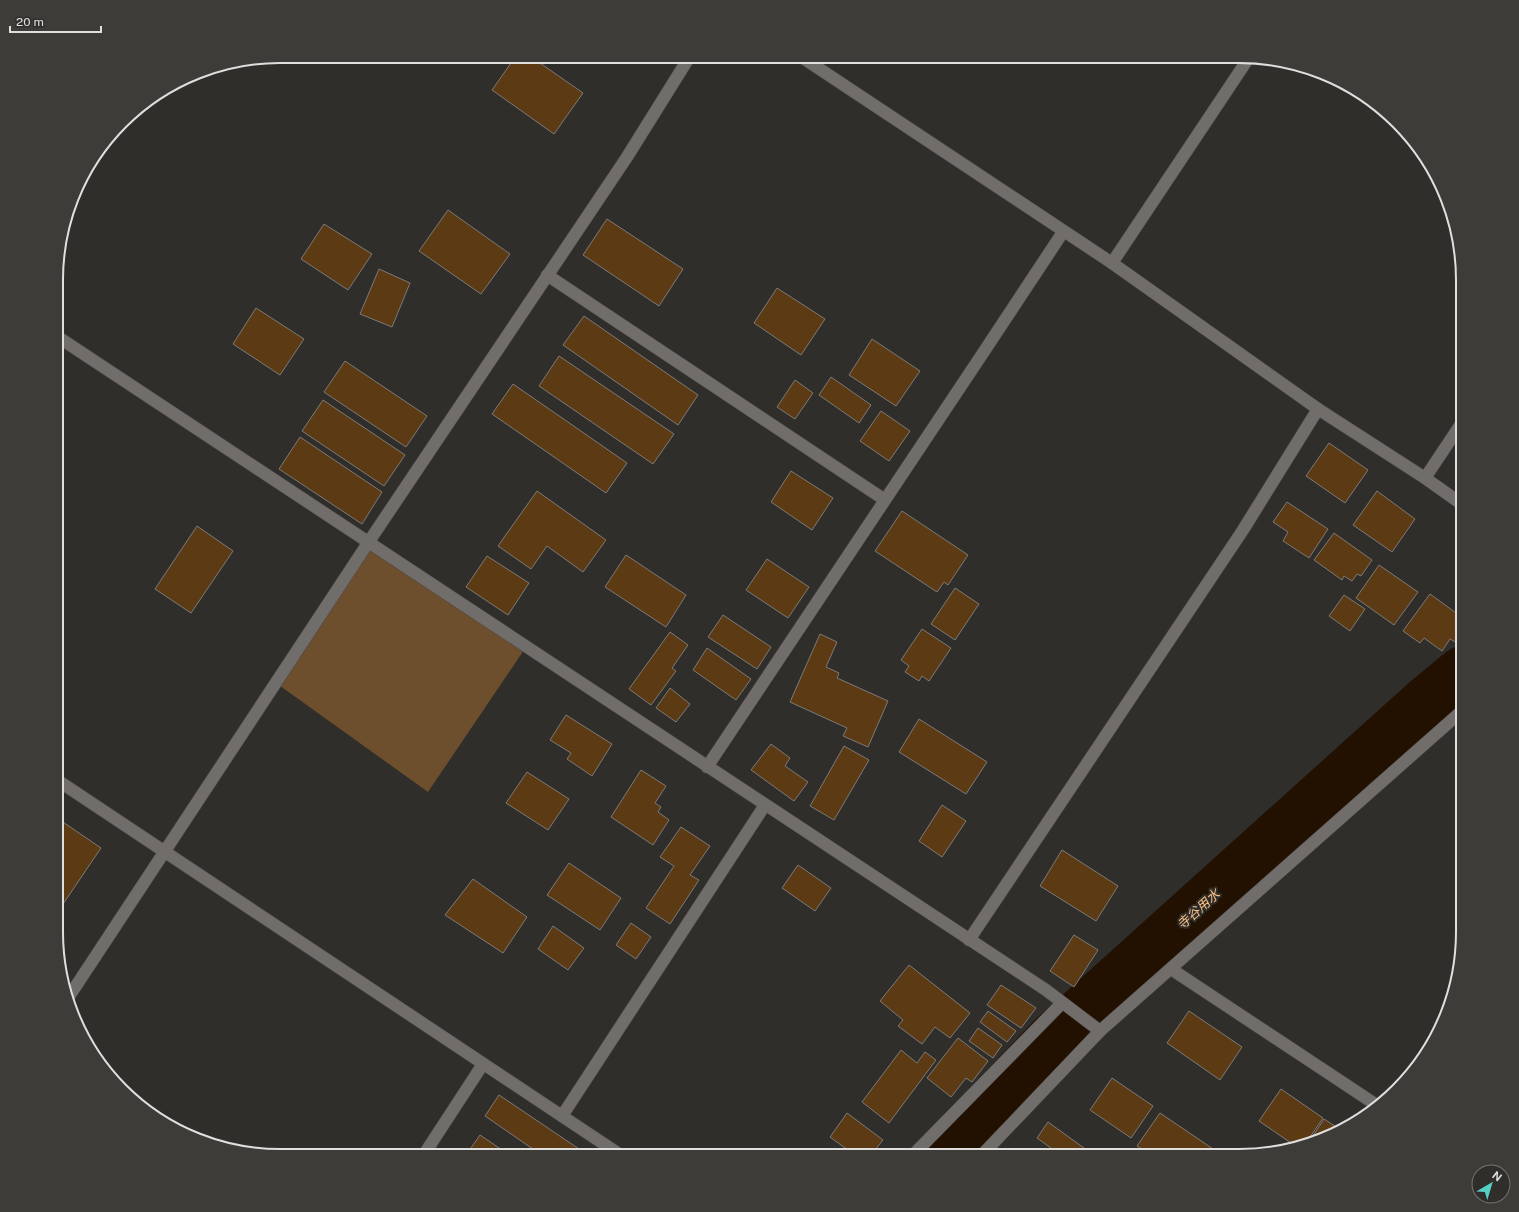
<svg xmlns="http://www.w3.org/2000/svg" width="1519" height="1212" viewBox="0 0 1519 1212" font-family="'Public Sans','Noto Sans JP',sans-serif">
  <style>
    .green { fill: #6d4e2d }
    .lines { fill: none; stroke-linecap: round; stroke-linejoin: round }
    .river { stroke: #221101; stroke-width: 54 }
    .building { fill: #5b3a14; stroke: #7d7a78 }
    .street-casing { stroke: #4c4a49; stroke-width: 13 }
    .secondary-casing { stroke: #4c4a49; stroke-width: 13 }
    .street { stroke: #706d6b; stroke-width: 12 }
    .secondary { stroke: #706d6b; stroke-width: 12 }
    .labels { text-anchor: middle; stroke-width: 4; stroke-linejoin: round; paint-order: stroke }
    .water-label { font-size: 13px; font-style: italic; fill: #f9bf84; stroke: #302e2b }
    .rim { fill: none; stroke: #e1dfde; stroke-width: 2 }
  </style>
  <rect width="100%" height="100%" fill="#302e2b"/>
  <polygon class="green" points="368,543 526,647 428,792 276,683"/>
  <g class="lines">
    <polyline class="river" points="942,1156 1055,1038 1429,701 1463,673"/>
  </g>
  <g class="building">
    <polygon points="516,56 530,56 583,93 554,134 492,90"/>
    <polygon points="448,210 510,254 481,294 419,251"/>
    <polygon points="607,219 683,269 659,306 583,255"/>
    <polygon points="324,224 372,254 348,290 301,259"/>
    <polygon points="379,269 410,283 392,327 360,314"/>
    <polygon points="777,288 825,319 801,355 754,323"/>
    <polygon points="256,308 304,339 280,375 233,344"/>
    <polygon points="584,316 698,395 678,425 563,345"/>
    <polygon points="872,339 920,371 896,406 849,375"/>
    <polygon points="559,356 674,434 653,464 539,386"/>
    <polygon points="345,361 427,416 406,447 324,392"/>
    <polygon points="831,377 871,405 859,423 819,395"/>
    <polygon points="795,380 813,393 795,419 777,407"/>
    <polygon points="513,384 627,463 606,493 492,414"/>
    <polygon points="323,400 405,455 384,486 302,431"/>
    <polygon points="881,411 910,431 889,461 860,441"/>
    <polygon points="300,437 382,492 362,524 279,469"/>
    <polygon points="1329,443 1368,470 1345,503 1306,476"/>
    <polygon points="791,471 833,498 812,530 771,502"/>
    <polygon points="537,491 606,540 583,572 547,546 531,569 498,546"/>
    <polygon points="1377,491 1415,519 1392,552 1353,525"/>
    <polygon points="1287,502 1328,529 1309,558 1283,541 1288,532 1273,522"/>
    <polygon points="902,511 968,555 948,585 944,582 937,592 875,551"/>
    <polygon points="197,526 233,551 191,613 155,589"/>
    <polygon points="1334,533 1372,560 1361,576 1357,574 1352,581 1344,576 1342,580 1314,560"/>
    <polygon points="626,555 686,595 666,627 605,587"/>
    <polygon points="487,556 529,583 508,615 466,587"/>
    <polygon points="767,559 809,587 788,618 746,590"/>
    <polygon points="1379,565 1418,592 1394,625 1356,598"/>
    <polygon points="955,588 979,604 955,640 931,624"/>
    <polygon points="1430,594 1463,618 1463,635 1457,643 1450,639 1442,651 1424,638 1420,643 1403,631"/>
    <polygon points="1344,595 1365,609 1350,631 1329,616"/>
    <polygon points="723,615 771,647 757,669 708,637"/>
    <polygon points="922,629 951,648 929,681 922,676 919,681 905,672 909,666 901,660"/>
    <polygon points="670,632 688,645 672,668 676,671 651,705 629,689"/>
    <polygon points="820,634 837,642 826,667 839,673 837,678 888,701 868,747 843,736 847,728 790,702"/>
    <polygon points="707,648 751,679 736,700 693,670"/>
    <polygon points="670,688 690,704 676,722 656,708"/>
    <polygon points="566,715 612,744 592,776 567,759 571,753 550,740"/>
    <polygon points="919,719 987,762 966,794 899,752"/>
    <polygon points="771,744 790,758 785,766 808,782 794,801 751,770"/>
    <polygon points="844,746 869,760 834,820 810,806"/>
    <polygon points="641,770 666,786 655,803 661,807 658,812 669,820 653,845 611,817"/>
    <polygon points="527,772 569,799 548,830 506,803"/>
    <polygon points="942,805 966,821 942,857 919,841"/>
    <polygon points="57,818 101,848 61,907 57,903"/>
    <polygon points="681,827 710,846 690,875 699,880 670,924 646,908 674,866 660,857"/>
    <polygon points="1062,850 1118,886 1096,921 1040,886"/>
    <polygon points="569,863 621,898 600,930 547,895"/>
    <polygon points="798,865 831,888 815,911 782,888"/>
    <polygon points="473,879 527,917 503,953 445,915"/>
    <polygon points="631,923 651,937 636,959 616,945"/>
    <polygon points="553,926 584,948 568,970 538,949"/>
    <polygon points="1074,935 1098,950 1074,987 1050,971"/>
    <polygon points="909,965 970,1013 950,1038 935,1027 922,1044 898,1026 903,1020 880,1001"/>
    <polygon points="1001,985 1036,1008 1021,1028 987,1005"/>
    <polygon points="988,1011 1016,1031 1007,1042 980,1022"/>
    <polygon points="1189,1011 1242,1047 1220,1080 1167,1043"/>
    <polygon points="978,1028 1002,1045 993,1058 969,1041"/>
    <polygon points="958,1038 988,1061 972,1082 966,1078 951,1097 927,1078"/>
    <polygon points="901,1050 917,1063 925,1052 936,1060 889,1123 862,1102"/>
    <polygon points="1112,1078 1153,1106 1131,1138 1090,1110"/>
    <polygon points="1281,1089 1323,1118 1306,1143 1294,1145 1259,1121"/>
    <polygon points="499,1095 582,1151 579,1156 543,1156 485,1116"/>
    <polygon points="847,1113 883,1140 870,1156 856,1156 830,1137"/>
    <polygon points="1160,1113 1216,1151 1213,1156 1152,1156 1137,1146"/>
    <polygon points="1324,1119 1341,1130 1325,1139 1309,1142"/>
    <polygon points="1048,1122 1095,1156 1062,1156 1037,1138"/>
    <polygon points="480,1135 511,1156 466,1155"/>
  </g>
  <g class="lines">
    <defs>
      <g id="street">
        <polyline points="800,56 1112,263 1318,409 1425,478 1463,505"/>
        <polyline points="1112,263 1250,56"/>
        <polyline points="547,275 885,500"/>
        <polyline points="58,337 1046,990 1100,1031"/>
        <polyline points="1425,478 1463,421"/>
        <polyline points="707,767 979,359 1063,232"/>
        <polyline points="57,780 622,1156"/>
        <polyline points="969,940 1243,530 1318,409"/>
        <polyline points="1171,969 1378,1106"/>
        <polyline points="70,995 368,543 627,157 690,56"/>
        <polyline points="562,1116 765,805"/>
        <polyline points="423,1156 483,1064"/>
        <polyline points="912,1156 1062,1003"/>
      </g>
      <polyline id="secondary" points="981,1156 1100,1031 1463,710"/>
    </defs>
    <use href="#street" class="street-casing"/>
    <use href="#secondary" class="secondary-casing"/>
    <use href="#street" class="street"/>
    <use href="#secondary" class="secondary"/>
  </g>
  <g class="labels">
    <g class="water-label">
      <text transform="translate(1198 909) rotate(-42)" y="5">寺谷用水</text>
    </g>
  </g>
  <path d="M0 0H1519V1212H0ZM280 63H1239A217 217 0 0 1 1456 280V932A217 217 0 0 1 1239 1149H280A217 217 0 0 1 63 932V280A217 217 0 0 1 280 63Z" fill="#3e3c39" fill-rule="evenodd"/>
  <path class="rim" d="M280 63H1239A217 217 0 0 1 1456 280V932A217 217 0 0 1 1239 1149H280A217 217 0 0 1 63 932V280A217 217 0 0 1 280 63Z"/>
  <g transform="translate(1491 1184) rotate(38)"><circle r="19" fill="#302e2b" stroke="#777573"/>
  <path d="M0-3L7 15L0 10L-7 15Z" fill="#55cec4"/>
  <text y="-6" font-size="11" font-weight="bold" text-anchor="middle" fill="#e1dfde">N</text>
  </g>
  <path d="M10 26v6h91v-6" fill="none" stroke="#e1dfde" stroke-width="2"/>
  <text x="16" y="26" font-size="12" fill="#e1dfde" stroke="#302e2b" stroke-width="3" paint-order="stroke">20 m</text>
</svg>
